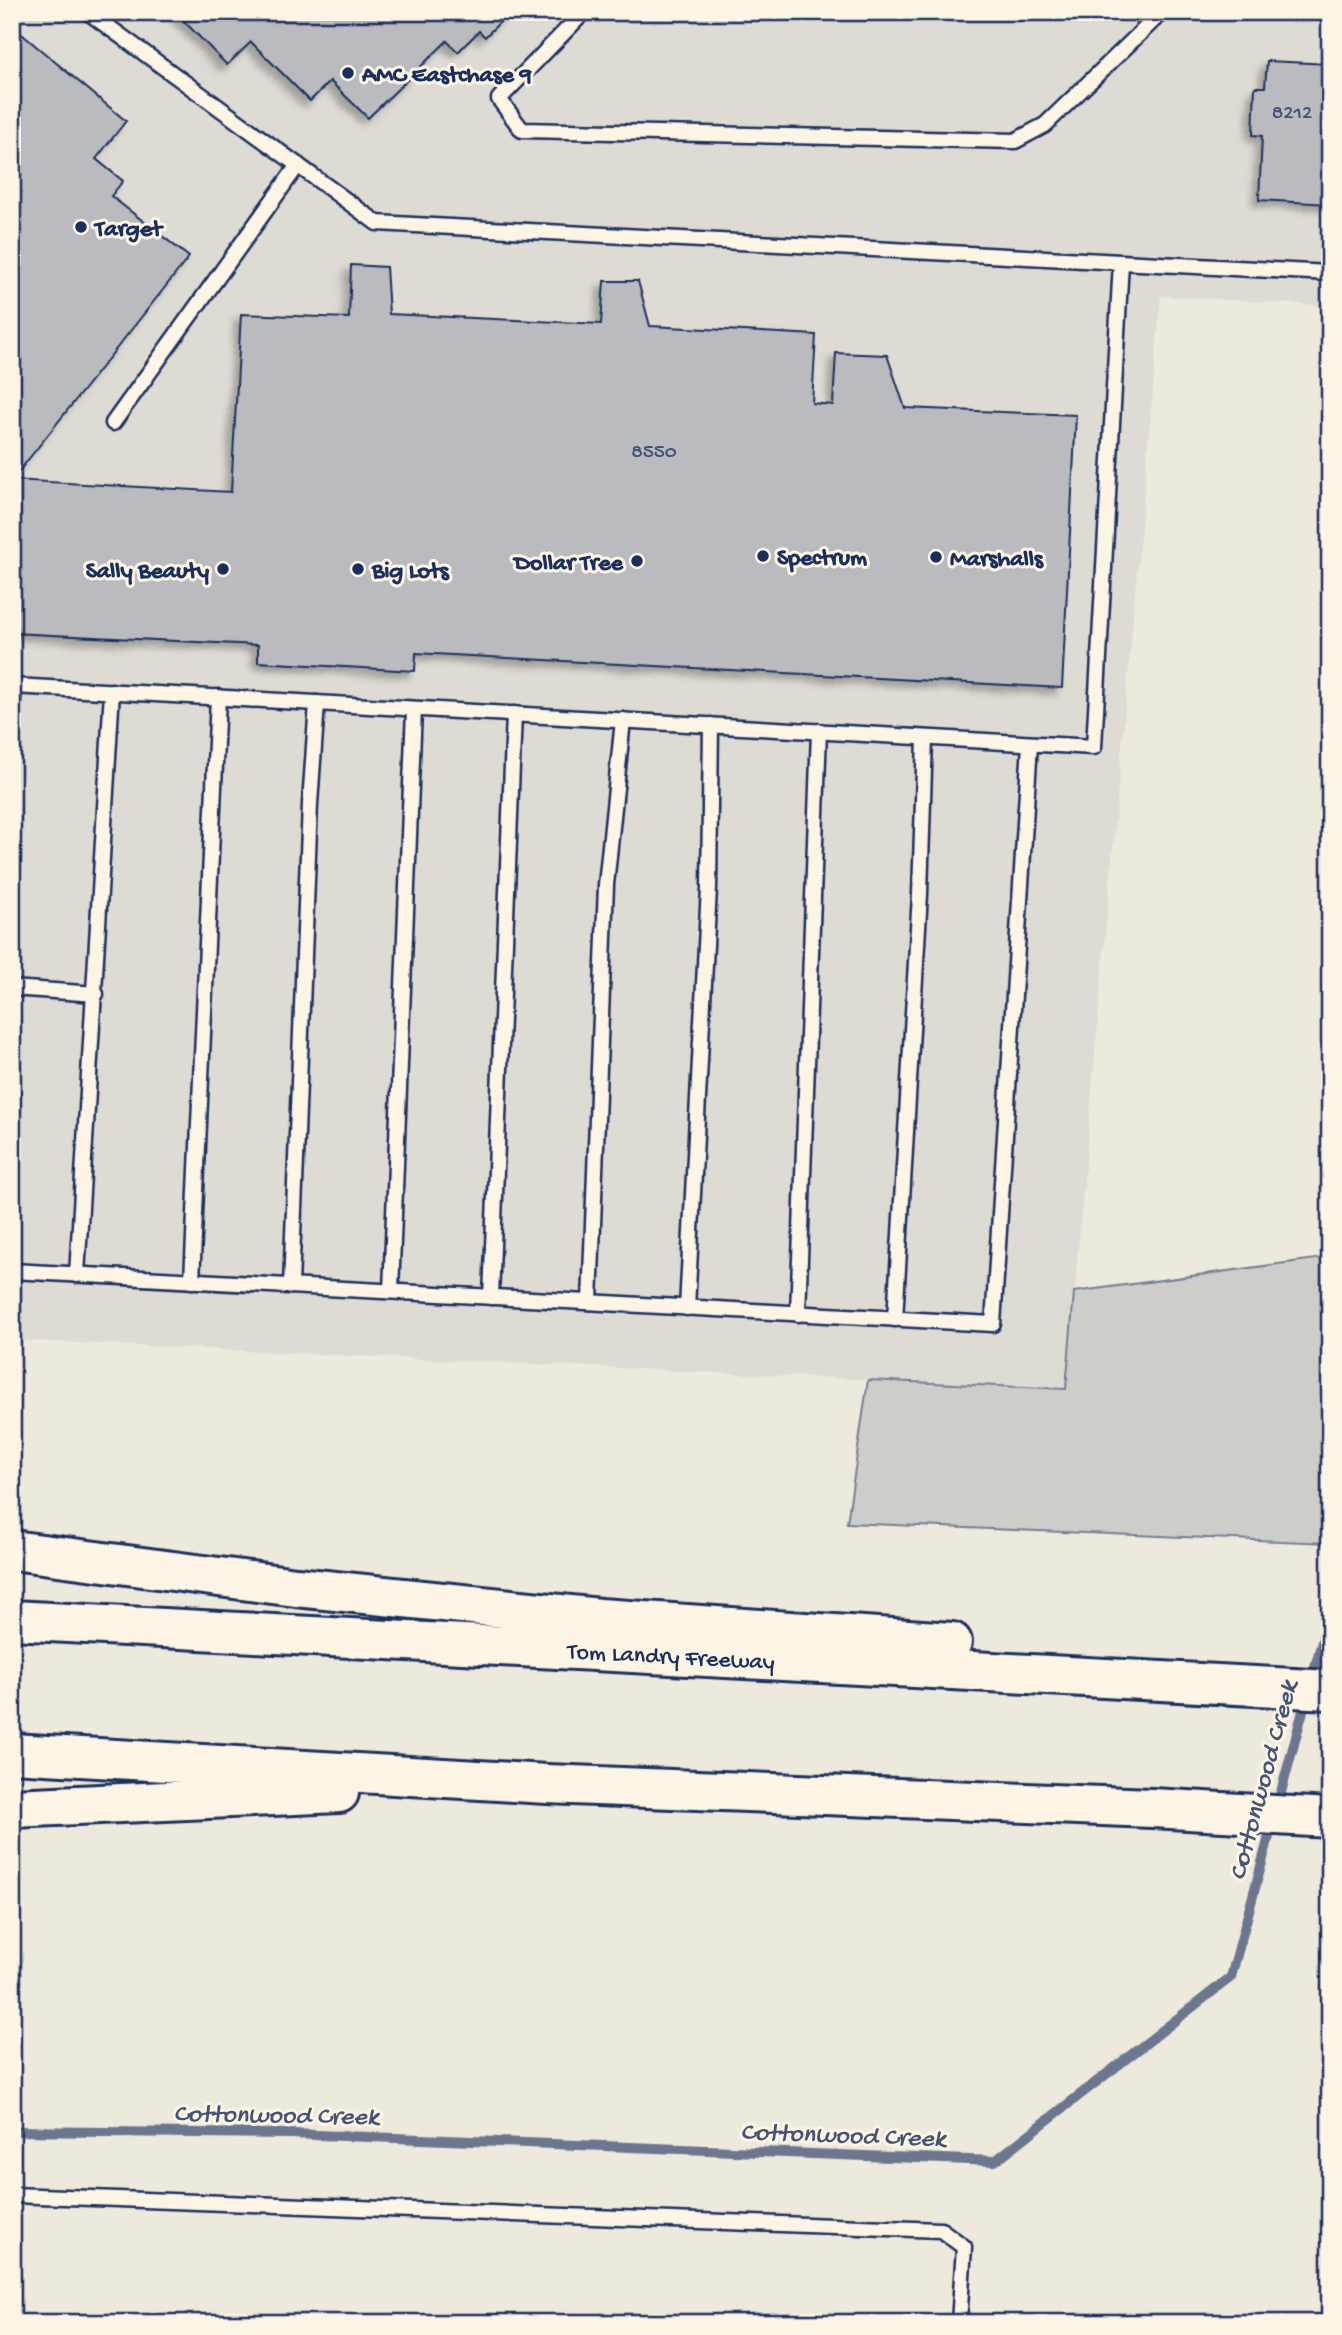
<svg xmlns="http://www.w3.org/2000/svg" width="1342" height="2335" viewBox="0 0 1342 2335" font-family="'Gochi Hand',sans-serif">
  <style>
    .built { fill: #dedbd4 }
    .green { fill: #cfcdca; stroke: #757e94; stroke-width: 2 }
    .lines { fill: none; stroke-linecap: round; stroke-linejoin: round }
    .stream { stroke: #6c778f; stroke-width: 10 }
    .building { fill: #babbbe; stroke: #1b2f5e; stroke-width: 2; filter: url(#shadow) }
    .lane-casing { stroke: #1b2f5e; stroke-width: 19 }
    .highway-casing { stroke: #1b2f5e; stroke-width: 44 }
    .lane { stroke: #fcf5e5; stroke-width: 14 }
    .highway { stroke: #fcf5e5; stroke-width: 38 }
    .poi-dot { fill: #1b2f5e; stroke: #fcf5e5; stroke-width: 2.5 }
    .labels { text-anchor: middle; stroke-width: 6; stroke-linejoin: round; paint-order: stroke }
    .number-label { font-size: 21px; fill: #435276 }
    .poi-label { font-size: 24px; font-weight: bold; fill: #1b2f5e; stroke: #fcf5e5; text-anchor: start }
    .street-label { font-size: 24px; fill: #1b2f5e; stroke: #fcf5e5 }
    .water-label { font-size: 26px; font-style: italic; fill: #445376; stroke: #fcf5e5 }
  </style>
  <defs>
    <filter id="shadow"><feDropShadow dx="-6" dy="6" stdDeviation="3.5" flood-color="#0004"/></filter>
  </defs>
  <rect width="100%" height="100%" fill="#eee9dd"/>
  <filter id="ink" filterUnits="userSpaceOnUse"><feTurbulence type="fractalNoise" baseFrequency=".0143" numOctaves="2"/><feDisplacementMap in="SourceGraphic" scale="14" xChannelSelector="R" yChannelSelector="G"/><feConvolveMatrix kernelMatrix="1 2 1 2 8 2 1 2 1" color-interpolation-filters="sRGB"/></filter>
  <g filter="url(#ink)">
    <polygon class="built" points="12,12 1330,12 1330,306 1161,296 1066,1389 12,1340"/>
    <polygon class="green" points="1330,1249 1330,1543 847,1523 868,1380 1066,1389 1074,1292 1323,1258"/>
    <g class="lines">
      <g class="stream">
        <polyline points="1311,1681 1330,1613"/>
        <polyline points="12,2131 291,2134 995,2161 1231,1977 1307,1696"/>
      </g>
    </g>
    <g class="building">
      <polygon points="175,12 510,12 485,37 479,31 458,52 447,41 368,118 330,81 310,101 251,42 227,65"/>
      <polygon points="12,26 126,121 96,159 123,181 111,196 189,257 12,480"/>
      <polygon points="1267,61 1330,64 1330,204 1259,200 1262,136 1253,135 1255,87 1265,87"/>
      <polygon points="351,265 386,267 389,314 601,324 604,281 638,281 650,326 816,335 812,403 833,405 836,353 887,355 905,408 1076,415 1062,688 416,653 415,671 258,662 258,645 12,633 12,480 231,492 241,314 349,318"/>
      <polygon points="12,1093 20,1093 15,1221 12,1221"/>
    </g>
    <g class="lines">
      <defs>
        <g id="lane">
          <polyline points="584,12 499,99 522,130 1015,141 1045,125 1162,12"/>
          <polyline points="1121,262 1330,273"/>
          <polyline points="113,423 298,165"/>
          <polyline points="12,708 14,686 1094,747 1121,262 377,223 88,12"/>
          <polyline points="12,988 96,994"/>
          <polyline points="12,1271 993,1324 1030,744"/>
          <polyline points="77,1275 112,691"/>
          <polyline points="192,1281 218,697"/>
          <polyline points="291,1286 310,804 317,703"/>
          <polyline points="391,1291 414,709"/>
          <polyline points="491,1297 514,714"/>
          <polyline points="590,1302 606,885 623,720"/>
          <polyline points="687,1308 709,888 711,725"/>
          <polyline points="798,1314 819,731"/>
          <polyline points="895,1319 920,894 925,738"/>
          <polyline points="12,2195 941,2230 964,2247 959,2323"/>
        </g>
        <g id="highway">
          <polyline points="12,1550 296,1587 600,1618 952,1642"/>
          <path id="s1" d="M12,1620L1330,1690"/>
          <polyline points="12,1753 547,1784 1152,1808 1330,1818"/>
          <polyline points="12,1808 339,1793"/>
        </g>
      </defs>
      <use href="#lane" class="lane-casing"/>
      <use href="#highway" class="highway-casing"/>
      <use href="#lane" class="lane"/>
      <use href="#highway" class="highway"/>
    </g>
  </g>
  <g class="poi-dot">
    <circle cx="348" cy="73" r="7"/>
    <circle cx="81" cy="227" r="7"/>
    <circle cx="763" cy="556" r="7"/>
    <circle cx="936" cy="557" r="7"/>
    <circle cx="637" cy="561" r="7"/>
    <circle cx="223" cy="569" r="7"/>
    <circle cx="358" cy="569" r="7"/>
  </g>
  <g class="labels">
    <g class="number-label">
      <text x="1292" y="118">8212</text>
      <text x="654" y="457">8550</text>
    </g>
    <g class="poi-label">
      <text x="362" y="81">AMC Eastchase 9</text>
      <text x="95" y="235">Target</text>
      <text x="777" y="564">Spectrum</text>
      <text x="950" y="565">Marshalls</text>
      <text x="623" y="569" text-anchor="end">Dollar Tree</text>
      <text x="209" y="577" text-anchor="end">Sally Beauty</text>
      <text x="372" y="577">Big Lots</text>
    </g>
    <g class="street-label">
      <text dy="8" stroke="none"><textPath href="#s1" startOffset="660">Tom Landry Freeway</textPath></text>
    </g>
    <g class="water-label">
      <text transform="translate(1261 1780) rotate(-75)" y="9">Cottonwood Creek</text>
      <text transform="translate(276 2113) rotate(1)" y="9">Cottonwood Creek</text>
      <text transform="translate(843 2133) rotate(2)" y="9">Cottonwood Creek</text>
    </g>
  </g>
  <rect width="1342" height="2335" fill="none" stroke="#fcf5e5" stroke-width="42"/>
  <rect x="21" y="21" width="1300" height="2293" fill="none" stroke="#1b2f5e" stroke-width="2.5" filter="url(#ink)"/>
</svg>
